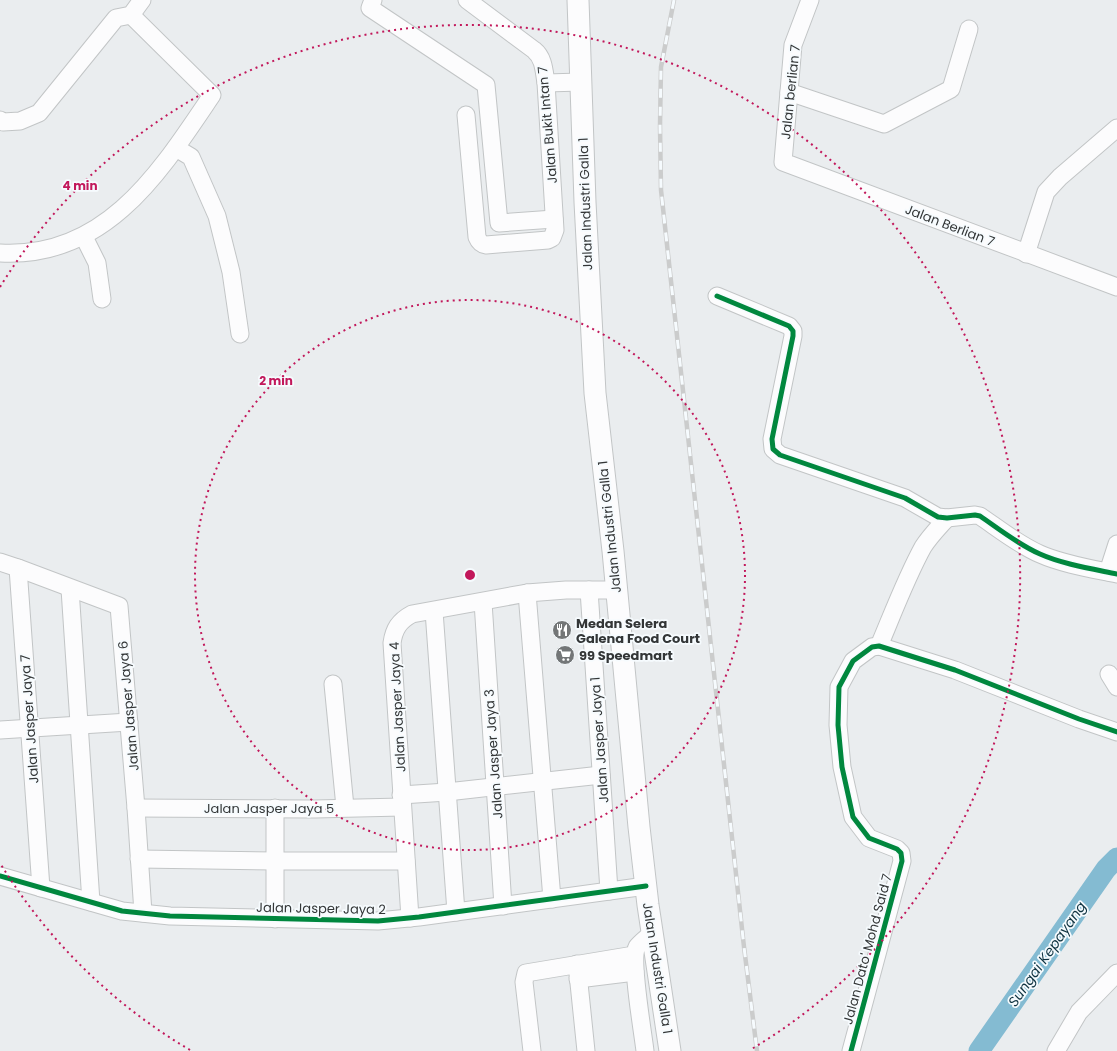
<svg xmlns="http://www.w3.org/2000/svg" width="1117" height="1051" viewBox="0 0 1117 1051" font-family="Poppins,sans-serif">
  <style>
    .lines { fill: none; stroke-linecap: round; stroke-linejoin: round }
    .river { stroke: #84bbd2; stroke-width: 21 }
    .minor-casing { stroke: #c2c5c6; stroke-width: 19 }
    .major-casing { stroke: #c2c5c6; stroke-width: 23 }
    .minor { stroke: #fcfcfd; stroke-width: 17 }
    .major { stroke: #fcfcfd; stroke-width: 21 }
    .rail-casing { stroke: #cbcccc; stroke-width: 4.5 }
    .rail { stroke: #f6fbfe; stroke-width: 3; stroke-dasharray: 9; stroke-linecap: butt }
    .cycleway-casing { stroke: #f6fbfe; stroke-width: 8 }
    .cycleway { stroke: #00873e; stroke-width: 5 }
    .ring { fill: none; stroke: #c2185b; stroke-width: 2; stroke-dasharray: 2 4 }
    .labels { text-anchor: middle; stroke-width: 3.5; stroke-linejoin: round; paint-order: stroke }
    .street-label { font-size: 13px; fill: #333637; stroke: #f6fbfe }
    .poi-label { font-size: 13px; font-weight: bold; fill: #333637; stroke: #f6fbfe; text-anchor: start }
    .water-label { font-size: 14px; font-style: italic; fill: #0f3341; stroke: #f6fbfe }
    .centre { fill: #c2185b; stroke: #f6fbfe; stroke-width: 2 }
    .ring-label { font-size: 12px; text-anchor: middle; font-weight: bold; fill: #c2185b; stroke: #f6fbfe; stroke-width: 3.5; stroke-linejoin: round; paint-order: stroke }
  </style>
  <rect width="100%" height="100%" fill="#eaedef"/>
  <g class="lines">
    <polyline class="river" points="979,1051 1106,869 1117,858"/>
    <defs>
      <g id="minor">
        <polyline points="373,0 370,8 486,85 499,223 554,219"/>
        <polyline points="810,0 793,45 783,162 1117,287"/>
        <polyline points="546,83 581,82"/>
        <polyline points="789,92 884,124 951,89 969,29"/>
        <path d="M466,115L477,237C479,242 481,244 486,245L548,240L552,238L555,230L546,83C544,71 544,58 534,50L467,0"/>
        <polyline points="0,120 3,122 20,121 39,113 116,18 131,15 142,0"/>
        <polyline points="176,148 191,157 217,216 231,272 240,334"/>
        <polyline points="84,237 97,263 102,299"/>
        <path d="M0,253C106,259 160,172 212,95L131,15"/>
        <polyline points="1026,254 1046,192 1060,177 1117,128"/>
        <path d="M717,296L789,326L793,331V336L772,439L773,449L780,455L905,498L938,517L947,518L975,515L980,516C999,529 1019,545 1040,554C1062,564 1093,569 1117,574"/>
        <polyline points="0,562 18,568 41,888"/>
        <polyline points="18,568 119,606 136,808 143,913"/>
        <polyline points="1108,572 1117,544"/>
        <polyline points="70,589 91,902"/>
        <polyline points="589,590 609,891"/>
        <polyline points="527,593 552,899"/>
        <polyline points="483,602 503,906"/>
        <polyline points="434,611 456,912"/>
        <path d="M879,646C893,613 906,578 923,547C930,536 939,527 947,518"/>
        <polyline points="1109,674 1117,687"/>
        <polyline points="333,684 345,807"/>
        <polyline points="0,730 129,722"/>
        <polyline points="401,795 447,792 601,775"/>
        <polyline points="136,808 315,809 402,807"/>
        <polyline points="139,859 275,861 406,861"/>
        <polyline points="0,876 122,911 170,916 378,921 419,917 646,886"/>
        <path d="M410,918L392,643C394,629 399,621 412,614L527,593L566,590H616"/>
        <polyline points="275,919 275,808"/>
        <polyline points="577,964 586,1051"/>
        <polyline points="578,979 635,972"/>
        <polyline points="532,1051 524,982 526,973 634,955"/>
        <path d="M645,1051C643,1033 630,959 637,947C641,942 648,937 653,932"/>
        <polyline points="851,1051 902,861 901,853 897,849 869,838 853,817 842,767 838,725 839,687 853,661 872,647 879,646 955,670 1079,719 1117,732"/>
        <polyline points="1056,1051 1079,1012 1117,973"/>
      </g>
      <polyline id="major" points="578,0 585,202 595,393 613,551 639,827 648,905 670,1051"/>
    </defs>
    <use href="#minor" class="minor-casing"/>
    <use href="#major" class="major-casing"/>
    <use href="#minor" class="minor"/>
    <use href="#major" class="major"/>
    <defs>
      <polyline id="rail" points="674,0 661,67 660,126 661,190 744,947 757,1051"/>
    </defs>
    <use href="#rail" class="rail-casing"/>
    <use href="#rail" class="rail"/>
    <defs>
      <g id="cycleway">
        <path d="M717,296L789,326L793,331V336L772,439L773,449L780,455L905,498L938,517L947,518L975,515L980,516C999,529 1019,545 1040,554C1062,564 1093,569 1117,574"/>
        <polyline points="0,876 122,911 170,916 378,921 419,917 646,886"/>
        <polyline points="851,1051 902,861 901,853 897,849 869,838 853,817 842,767 838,725 839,687 853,661 872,647 879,646 955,670 1079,719 1117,732"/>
      </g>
    </defs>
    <use href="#cycleway" class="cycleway-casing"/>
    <use href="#cycleway" class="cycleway"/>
  </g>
  <g class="ring">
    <circle cx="470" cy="575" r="275"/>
    <path d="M190 1050A551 551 0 0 1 0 863M0 287A551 551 0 1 1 750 1050"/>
  </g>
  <defs>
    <symbol id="restaurant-disc" viewBox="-11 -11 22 22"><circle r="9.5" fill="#737677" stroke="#f6fbfe"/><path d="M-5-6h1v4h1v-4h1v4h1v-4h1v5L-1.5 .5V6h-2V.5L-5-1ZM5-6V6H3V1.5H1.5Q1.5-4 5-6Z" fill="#fff"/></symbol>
    <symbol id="supermarket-disc" viewBox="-11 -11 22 22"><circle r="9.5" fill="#737677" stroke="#f6fbfe"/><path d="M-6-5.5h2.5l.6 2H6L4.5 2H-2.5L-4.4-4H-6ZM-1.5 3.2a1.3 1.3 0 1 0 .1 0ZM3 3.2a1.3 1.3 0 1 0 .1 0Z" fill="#fff"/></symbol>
  </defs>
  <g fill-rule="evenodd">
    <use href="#restaurant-disc" x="551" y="619" width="22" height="22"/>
    <use href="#supermarket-disc" x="554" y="644" width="22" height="22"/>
  </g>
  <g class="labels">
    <g class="street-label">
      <text transform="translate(790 92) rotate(-84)" y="5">Jalan berlian 7</text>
      <text transform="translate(547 125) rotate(-95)" y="5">Jalan Bukit Intan 7</text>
      <text transform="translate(585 204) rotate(-92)" y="5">Jalan Industri Galla 1</text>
      <text transform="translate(950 225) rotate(21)" y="5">Jalan Berlian 7</text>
      <text transform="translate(609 527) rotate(-96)" y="5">Jalan Industri Galla 1</text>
      <text transform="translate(128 706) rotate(-95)" y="5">Jalan Jasper Jaya 6</text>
      <text transform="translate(397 707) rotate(-93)" y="5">Jalan Jasper Jaya 4</text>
      <text transform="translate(29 719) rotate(-94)" y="5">Jalan Jasper Jaya 7</text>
      <text transform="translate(599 740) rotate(-94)" y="5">Jalan Jasper Jaya 1</text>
      <text transform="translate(493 754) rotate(-94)" y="5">Jalan Jasper Jaya 3</text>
      <text x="269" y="813">Jalan Jasper Jaya 5</text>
      <text transform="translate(321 908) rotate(1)" y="5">Jalan Jasper Jaya 2</text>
      <text transform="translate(867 949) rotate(-75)" y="5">Jalan Dato' Mohd Said 7</text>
      <text transform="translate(658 968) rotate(81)" y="5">Jalan Industri Galla 1</text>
    </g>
    <g class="poi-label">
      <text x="576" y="628">Medan Selera<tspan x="576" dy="15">Galena Food Court</tspan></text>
      <text x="579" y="660">99 Speedmart</text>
    </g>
    <g class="water-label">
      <text transform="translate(1047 954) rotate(-55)" y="5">Sungai Kepayang</text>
    </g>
  </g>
  <circle cx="470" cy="575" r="6" class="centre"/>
  <g class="ring-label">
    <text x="80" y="190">4 min</text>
    <text x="276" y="385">2 min</text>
  </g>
</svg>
